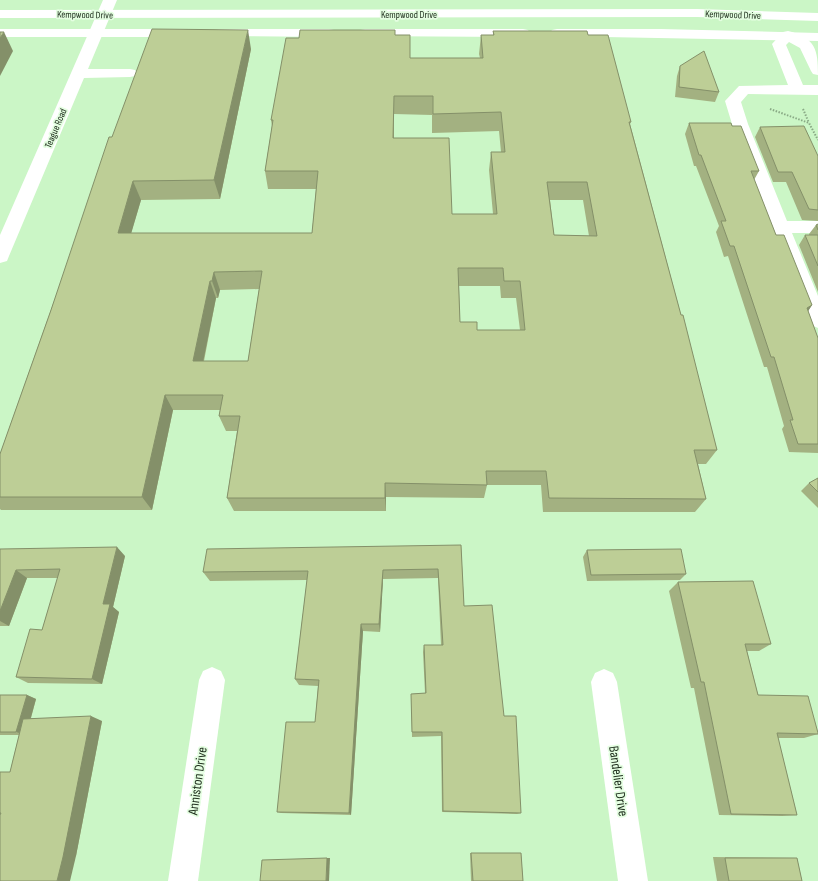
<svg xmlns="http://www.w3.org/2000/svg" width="818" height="881" viewBox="0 0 818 881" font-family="'Sofia Sans Condensed',sans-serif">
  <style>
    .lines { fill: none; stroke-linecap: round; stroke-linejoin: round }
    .path { stroke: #89a985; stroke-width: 2; stroke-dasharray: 1.5 1.5; stroke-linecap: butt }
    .minor { fill: #fff; fill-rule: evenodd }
    .major { fill: #fff; fill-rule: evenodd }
    .wall { fill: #a3b181; fill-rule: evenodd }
    .shaded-wall { fill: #849069 }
    .building { fill: #bdce96; stroke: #849069; fill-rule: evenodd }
    .labels { text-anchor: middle; stroke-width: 3.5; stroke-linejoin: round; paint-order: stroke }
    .far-street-label { font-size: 10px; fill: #223220; stroke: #e4fee1 }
    .near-street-label { font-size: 14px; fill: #223220; stroke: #e4fee1 }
  </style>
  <rect width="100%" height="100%" fill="#cbf6c6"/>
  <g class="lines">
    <g class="path">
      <polyline points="770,109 809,123 818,140"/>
      <polyline points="803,109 809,123"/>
    </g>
    <g class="minor">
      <polygon points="103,0 117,0 88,69 130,69 135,70 137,73 135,76 130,77 84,78 9,256 7,261 0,263 0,235"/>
      <path d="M788,31C816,38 818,50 818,75L813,74L811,71L800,48L789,42L786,45L803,85H818V95L748,94L741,102L748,124L787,221H818V233H792L818,296V328L811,325L808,320L732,124L725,101L739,86L788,85L772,44L783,32Z"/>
      <polygon points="212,667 221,671 225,680 198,881 168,881 199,680 203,671"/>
      <polygon points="604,669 613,673 617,682 648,881 618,881 591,682 595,673"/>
    </g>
    <g class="major">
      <polygon points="697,9 818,13 818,21 697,17 0,18 0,10"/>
      <polygon points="0,29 181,29 186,30 188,33 186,36 181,37 0,37"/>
      <polygon points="219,29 329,29 334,30 336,33 334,36 329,37 214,36 212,33 214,30"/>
      <polygon points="365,29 523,29 528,30 530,33 528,36 523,37 360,36 358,33 360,30"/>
      <polygon points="557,29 661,29 818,33 818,41 552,36 550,33 552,30"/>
    </g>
  </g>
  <g class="wall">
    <path d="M493,31L588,35L631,122L630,124L717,450L706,464H698L706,499L695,512H543L541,485H487L484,498L386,497V511H234L227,498L237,431H226L219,416L220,410H173L152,510H1L0,509V454L112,137L251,49L220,199L141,200L131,233H312L316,189H268L265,171L272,126L271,120L299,38L395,35L410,58H480L479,54L481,35H493ZM394,114L432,115V133L499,131L501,152H491L489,170L493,214H452L394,138ZM550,200H583L589,236L554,235ZM459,286H500L501,298H516L520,330H477L460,322ZM259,289L248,361H204L216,298H218L220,290Z"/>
    <polygon points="680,66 719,92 715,102 675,97 677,76"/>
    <polygon points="689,123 732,126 759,171 754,180 776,235 812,305 808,311 818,338 818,453 789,452 782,429 784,426 767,367 764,367 728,256 724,257 716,232 719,226 696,166 694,166 685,134"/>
    <polygon points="760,127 818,156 818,221 802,220 786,182 773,182 755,137"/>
    <polygon points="818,224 818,292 799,245 805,235 809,235 809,234 816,225"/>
    <polygon points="818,478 818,508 801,491 809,483"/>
    <polygon points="461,545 464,606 504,716 521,813 517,814 442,812 441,736 412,737 411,694 425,693 423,652 424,645 441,645 438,578 383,579 380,632 363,631 351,815 281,813 277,812 315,722 318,686 299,685 295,679 307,580 210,581 203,572"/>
    <polygon points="0,549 125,556 113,607 119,612 102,684 28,683 16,677 42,630 58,578 27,578 9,626 0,626"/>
    <polygon points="587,550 686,574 680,580 587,581 583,557"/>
    <polygon points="678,582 771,644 759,651 747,651 758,695 818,734 804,738 778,738 797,815 782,816 719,815 694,688 691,688 669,591"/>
    <polygon points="0,695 27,695 36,699 31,718 102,721 76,856 0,881 0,772 10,772 19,735 0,735"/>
    <polygon points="470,853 521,853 523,881 471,881"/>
    <polygon points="713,857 797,858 802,881 717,881"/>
  </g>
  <g class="shaded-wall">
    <polygon points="248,30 251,49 220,199 214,180"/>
    <polygon points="4,32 13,51 0,76 0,38"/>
    <polygon points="394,96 394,114 393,156 393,138"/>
    <polygon points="133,181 141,200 126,251 118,233"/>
    <polygon points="214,272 220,290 218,298 212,281"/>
    <polygon points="210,281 216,298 200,377 193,361"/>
    <polygon points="812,305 805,316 807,308"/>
    <polygon points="165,395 173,410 152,510 142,497"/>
    <polygon points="385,483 386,497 386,511 385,498"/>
    <polygon points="117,547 125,556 113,607 119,612 102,684 92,679 103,604"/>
    <polygon points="16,570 27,578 9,626 0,621 0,611"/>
    <polygon points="383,570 383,579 380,632 379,624"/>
    <polygon points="361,624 363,631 351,815 349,813"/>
    <polygon points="27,695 36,699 26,735 16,732"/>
    <polygon points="91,716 102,721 76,856 70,881 57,881"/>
    <polygon points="327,858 330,858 329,881 326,881"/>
  </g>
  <g class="building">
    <path d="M152,29L248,30L214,180L133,181L118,233H312L318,171H265L273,120H271L286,38H299L300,30H395V35H410V58H483L481,35H494L493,31H587L588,35H608L631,122H629L681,315H683L717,450H694L706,499L549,498L546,471H486L487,485L385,483V498H227L240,416H219L223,395H165L142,497H0V454L51,310L109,137H112ZM394,96H433V114L501,112L505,152H491L497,214H452L449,138H393ZM547,182H587L597,236L554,235ZM458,268H503L504,281H520L525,330H477V322H460ZM262,271L248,361H193L210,281H212L214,272Z"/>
    <polygon points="0,32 4,32 0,38"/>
    <polygon points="704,51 719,92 679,87 680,66"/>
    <polygon points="689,123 731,123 732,126 741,126 759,171 751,171 776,235 784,235 812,305 807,308 818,338 818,444 798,444 790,420 793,420 774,357 771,357 734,246 730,246 721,221 726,221 701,155 699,155"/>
    <polygon points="804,126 818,156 818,210 809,209 792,172 778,172 760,127"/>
    <polygon points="818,224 818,230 816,225"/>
    <polygon points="805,235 818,235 818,266"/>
    <polygon points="818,478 818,492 809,483"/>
    <polygon points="461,545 464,606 492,605 504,716 516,716 521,813 443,811 442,732 412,732 411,694 426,693 424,645 443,645 438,569 383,570 379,624 361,624 349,813 277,812 286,722 315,722 319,680 295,679 308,571 203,572 207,549"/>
    <polygon points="117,547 103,604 110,604 92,679 16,677 30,629 42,630 60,569 16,570 0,611 0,549"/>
    <polygon points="681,549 686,574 591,575 587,550"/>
    <polygon points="753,581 771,644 745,644 758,695 808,696 818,733 818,734 777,733 797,815 731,814 704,682 701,682 678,582"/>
    <polygon points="0,695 27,695 16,732 0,732"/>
    <polygon points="91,716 63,857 57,881 0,881 0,815 1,813 0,813 0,772 10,772 23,719"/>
    <polygon points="471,853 521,853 523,881 473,881"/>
    <polygon points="327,858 326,881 260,881 262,860"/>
    <polygon points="725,858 797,858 802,881 729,881"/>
  </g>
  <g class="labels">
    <g class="far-street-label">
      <text transform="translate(85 14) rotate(1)" y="4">Kempwood Drive</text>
      <text x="409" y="18">Kempwood Drive</text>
      <text transform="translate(733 14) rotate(2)" y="4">Kempwood Drive</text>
      <text transform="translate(55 128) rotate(-67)" y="4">Teague Road</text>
    </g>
    <g class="near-street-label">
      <text transform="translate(197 781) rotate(-82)" y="5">Anniston Drive</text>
      <text transform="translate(619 781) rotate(82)" y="5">Bandelier Drive</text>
    </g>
  </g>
</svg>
